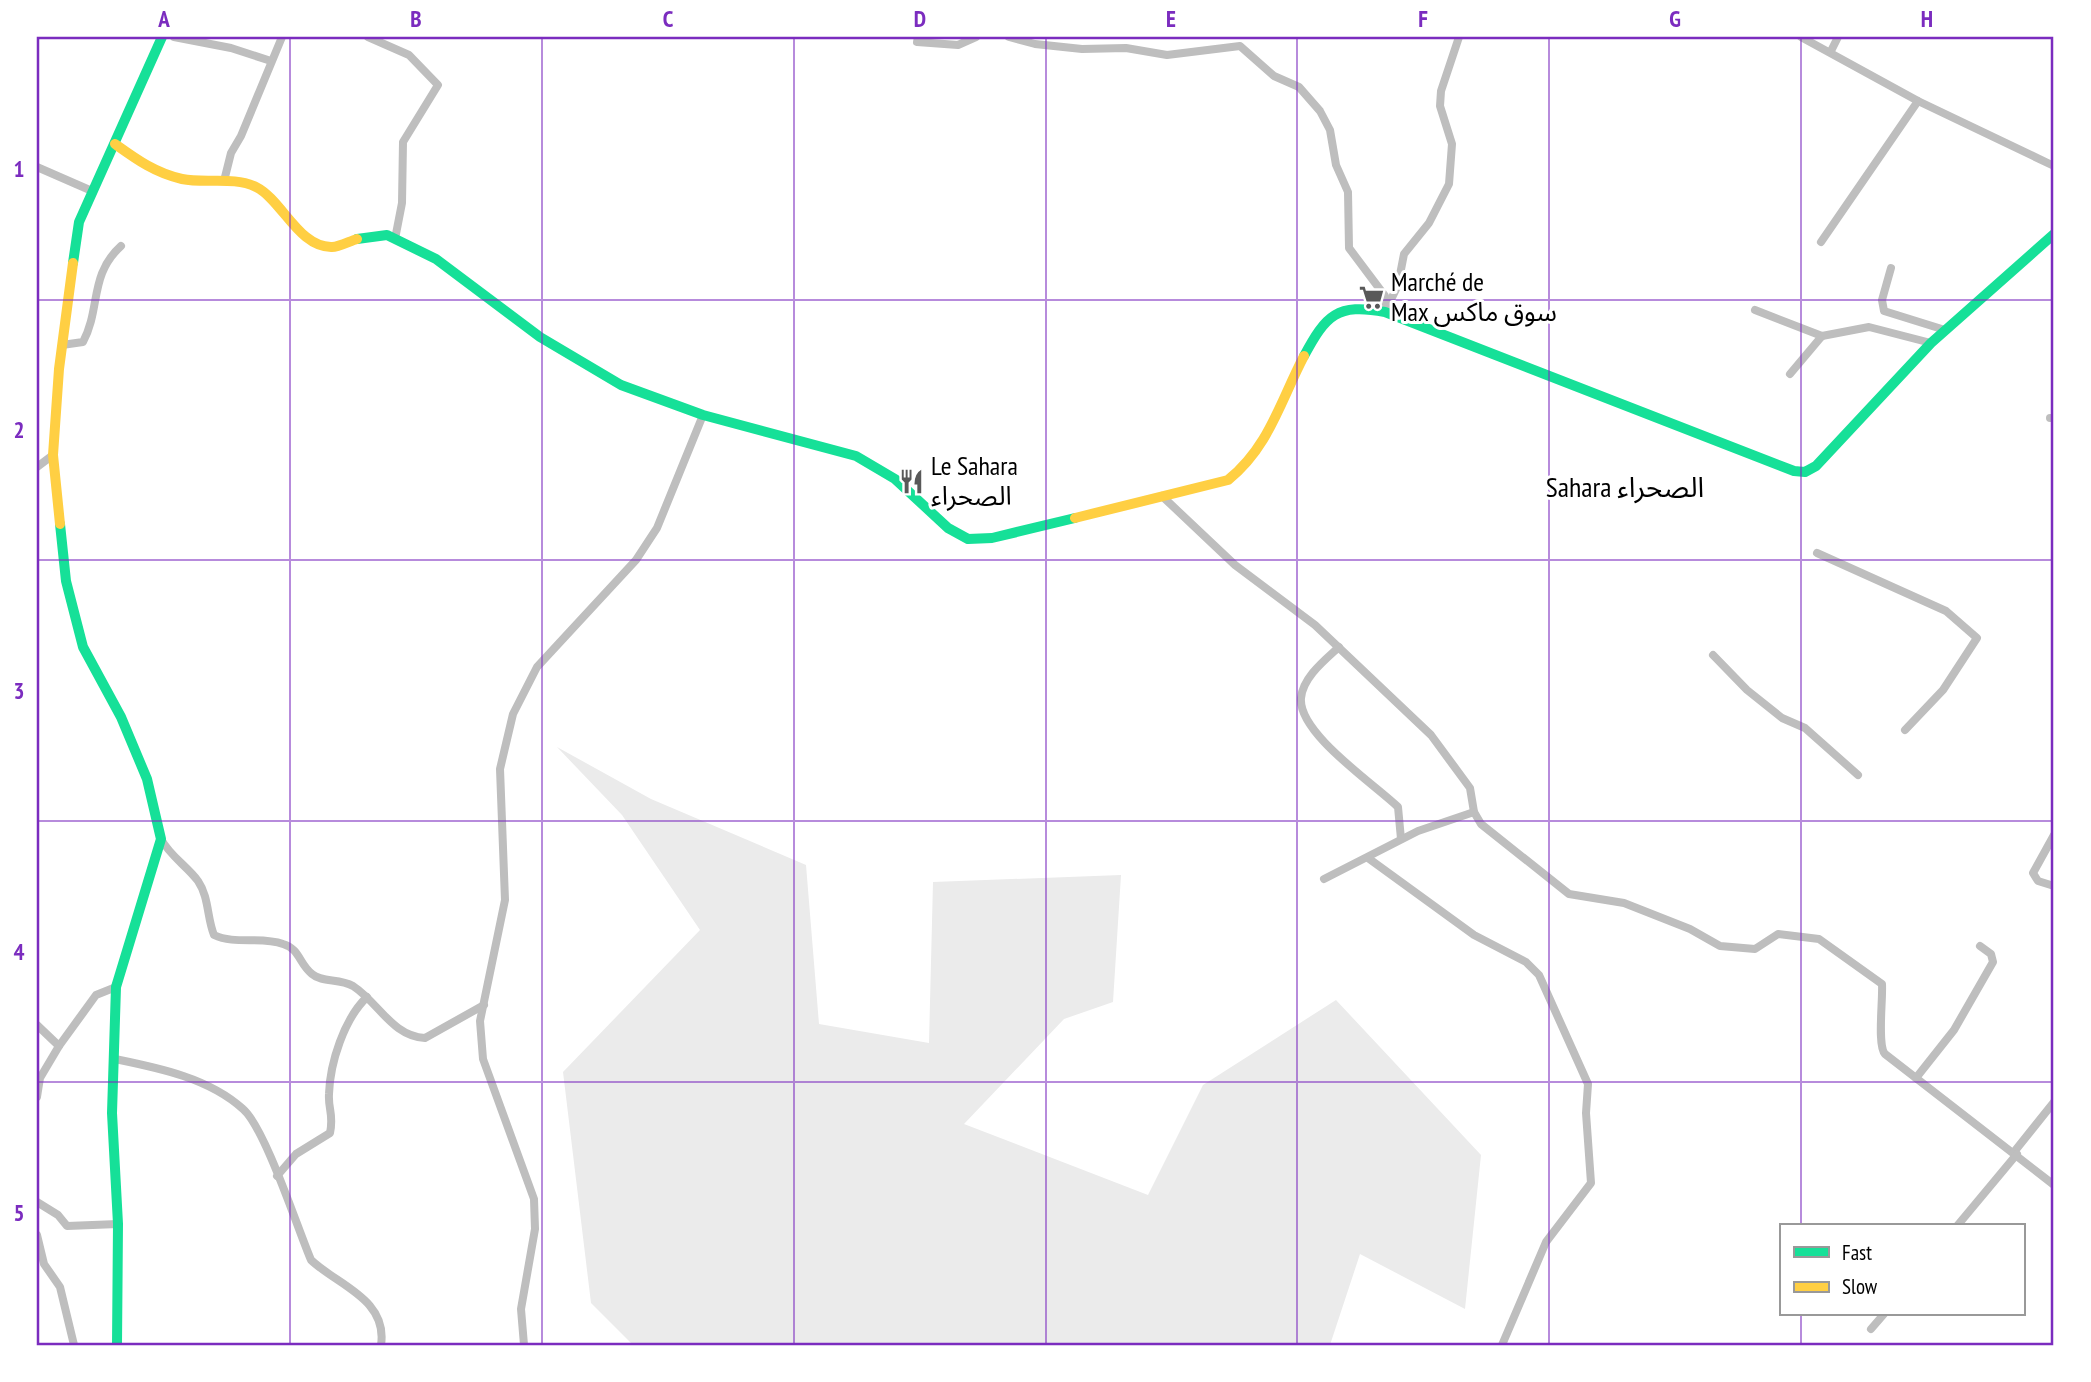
<svg xmlns="http://www.w3.org/2000/svg" width="2091" height="1382" viewBox="0 0 2091 1382" font-family="'PT Sans Narrow','Noto Sans Arabic',sans-serif">
  <style>
    .green { fill: #ebebeb }
    .lines { fill: none; stroke-linecap: round; stroke-linejoin: round }
    .street { stroke: #bebebe; stroke-width: 8 }
    .fast { stroke: #16e098; stroke-width: 10 }
    .slow { stroke: #ffcf43; stroke-width: 10 }
    .grid { fill: none; stroke: #7b2cbf; stroke-width: 2; stroke-opacity: 0.55 }
    .labels { text-anchor: middle; stroke-width: 6; stroke-linejoin: round; paint-order: stroke }
    .poi-label { font-size: 26px; fill: #000; stroke: #fff; text-anchor: start }
    .neighbourhood-label { font-size: 28px; fill: #000; stroke: #fff }
    .neatline { fill: none; stroke: #7b2cbf; stroke-width: 2.5 }
    .grid-label { font-size: 23px; text-anchor: middle; font-weight: bold; fill: #7b2cbf }
  </style>
  <rect width="100%" height="100%" fill="#fff"/>
  <polygon class="green" points="557,747 651,799 806,865 819,1024 929,1043 933,882 1121,875 1113,1002 1064,1019 964,1124 1148,1195 1203,1085 1336,1000 1481,1155 1465,1309 1360,1254 1330,1345 633,1345 591,1303 563,1072 700,930 622,815"/>
  <g class="lines">
    <g class="street">
      <polyline points="174,37 231,48 271,61"/>
      <polyline points="368,37 409,55 438,85 403,142 402,203 395,239"/>
      <polyline points="918,37 917,42 958,45 976,37"/>
      <polyline points="1009,37 1035,44 1082,49 1126,48 1167,55 1240,46 1274,76 1299,87 1320,111 1330,130 1336,165 1348,192 1349,248 1385,296 1385,312"/>
      <polyline points="1801,37 1918,101 2054,166"/>
      <polyline points="1831,51 1838,37"/>
      <polyline points="37,167 92,191"/>
      <polyline points="224,181 231,153 241,136 282,37"/>
      <polyline points="1821,242 1918,101"/>
      <polyline points="1891,268 1882,300 1884,311 1945,330"/>
      <polyline points="1386,310 1398,285 1404,254 1429,223 1449,184 1452,144 1440,106 1441,91 1459,37"/>
      <polyline points="1755,310 1822,336"/>
      <path d="M62,345L83,342C101,308 89,275 121,246"/>
      <polyline points="1790,374 1822,336 1869,327 1931,343"/>
      <polyline points="2050,418 2054,418"/>
      <polyline points="37,467 53,455"/>
      <path d="M1162,496L1235,565L1315,625L1431,735L1470,788L1474,812L1481,824L1569,894L1624,903L1690,929L1720,946L1755,949L1778,934L1819,939L1882,984C1883,1001 1877,1045 1885,1054L2054,1185"/>
      <polyline points="1817,553 1946,611 1977,638 1943,690 1905,730"/>
      <path d="M1339,647C1325,660 1303,677 1301,698C1298,733 1373,783 1398,807L1401,839"/>
      <polyline points="1713,655 1747,690 1782,718 1805,728 1858,775"/>
      <polyline points="2054,835 2033,873 2038,881 2054,886"/>
      <path d="M161,839C170,856 187,866 198,881C209,897 207,918 214,935C235,945 261,936 283,944C300,949 299,964 312,974C322,983 339,978 353,986C379,1003 392,1036 425,1038L484,1005"/>
      <polyline points="1368,858 1474,935 1526,962 1539,975 1588,1084 1586,1113 1591,1183 1546,1242 1502,1345"/>
      <polyline points="1324,879 1418,831 1474,812"/>
      <polyline points="37,1025 59,1046 96,995 116,987"/>
      <path d="M115,1059C159,1068 209,1078 243,1109C265,1128 297,1227 311,1260C337,1285 388,1299 381,1345"/>
      <polyline points="1916,1078 1954,1030 1993,962 1991,954 1980,946"/>
      <polyline points="37,1097 40,1078 59,1046"/>
      <polyline points="2014,1152 2054,1102"/>
      <path d="M277,1176L296,1154L330,1133C334,1114 328,1110 329,1094C330,1063 344,1019 367,997"/>
      <polyline points="37,1202 58,1215 67,1226 118,1224"/>
      <polyline points="1957,1226 2017,1154"/>
      <polyline points="37,1235 44,1264 60,1287 74,1345"/>
      <polyline points="1871,1329 1884,1314"/>
      <polyline points="524,1345 521,1309 535,1229 534,1199 483,1059 480,1021 505,900 500,769 513,714 537,667 636,560 657,528 703,415"/>
    </g>
    <g class="fast">
      <polyline points="357,239 387,235 436,259 540,337 621,385 703,415 856,456 895,479 948,528 968,539 992,538 1075,518"/>
      <polyline points="73,263 79,222 162,37"/>
      <path d="M1304,356C1326,315 1337,303 1385,312L1794,471L1805,472L1816,466L1931,343L2054,234"/>
      <polyline points="60,524 66,581 83,647 121,717 147,779 161,839 116,987 112,1113 118,1224 117,1345"/>
    </g>
    <g class="slow">
      <path d="M115,144C136,159 155,173 182,179C206,184 233,176 256,187C282,200 299,248 332,247C339,247 350,241 357,239"/>
      <path d="M1075,518L1228,480C1269,447 1280,402 1304,356"/>
      <polyline points="60,524 53,455 59,369 73,263"/>
    </g>
  </g>
  <path class="grid" d="M290,37V1345M542,37V1345M794,37V1345M1046,37V1345M1297,37V1345M1549,37V1345M1801,37V1226M37,300H2054M37,560H2054M37,821H2054M37,1082H2054M1801,1314V1345"/>
  <defs>
    <symbol id="supermarket-bare" viewBox="-9 -9 18 18"><path d="M-6-5.5h2.5l.6 2H6L4.5 2H-2.5L-4.4-4H-6ZM-1.5 3.2a1.3 1.3 0 1 0 .1 0ZM3 3.2a1.3 1.3 0 1 0 .1 0Z" fill="#595959" stroke="#fff" stroke-width="2.5" paint-order="stroke"/></symbol>
    <symbol id="restaurant-bare" viewBox="-9 -9 18 18"><path d="M-5-6h1v4h1v-4h1v4h1v-4h1v5L-1.5 .5V6h-2V.5L-5-1ZM5-6V6H3V1.5H1.5Q1.5-4 5-6Z" fill="#595959" stroke="#fff" stroke-width="2.5" paint-order="stroke"/></symbol>
  </defs>
  <g fill-rule="evenodd">
    <use href="#supermarket-bare" x="1354" y="280" width="35" height="35"/>
    <use href="#restaurant-bare" x="894" y="464" width="35" height="35"/>
  </g>
  <g class="labels">
    <g class="poi-label">
      <text x="1391" y="291">Marché de<tspan x="1391" dy="30">Max سوق ماكس</tspan></text>
      <text x="931" y="475">Le Sahara<tspan x="931" dy="30">الصحراء</tspan></text>
    </g>
    <g class="neighbourhood-label">
      <text x="1625" y="497">Sahara الصحراء</text>
    </g>
  </g>
  <rect width="2091" height="1382" fill="none" stroke="#ffffff" stroke-width="77"/>
  <rect x="1780" y="1224" width="245" height="91" fill="#ffffff" stroke="#999999" stroke-width="2"/>
  <rect x="1794" y="1247" width="35" height="10" fill="#16e098" stroke="#999999" stroke-width="2"/>
  <text x="1842" y="1260" font-size="21" fill="#000000">Fast</text>
  <rect x="1794" y="1282" width="35" height="10" fill="#ffcf43" stroke="#999999" stroke-width="2"/>
  <text x="1842" y="1294" font-size="21" fill="#000000">Slow</text>
  <rect x="38" y="38" width="2014" height="1306" class="neatline"/>
  <g class="grid-label">
    <text x="164" y="27">A</text>
    <text x="416" y="27">B</text>
    <text x="668" y="27">C</text>
    <text x="920" y="27">D</text>
    <text x="1171" y="27">E</text>
    <text x="1423" y="27">F</text>
    <text x="1675" y="27">G</text>
    <text x="1927" y="27">H</text>
    <text x="19" y="177">1</text>
    <text x="19" y="438">2</text>
    <text x="19" y="699">3</text>
    <text x="19" y="960">4</text>
    <text x="19" y="1221">5</text>
  </g>
</svg>
